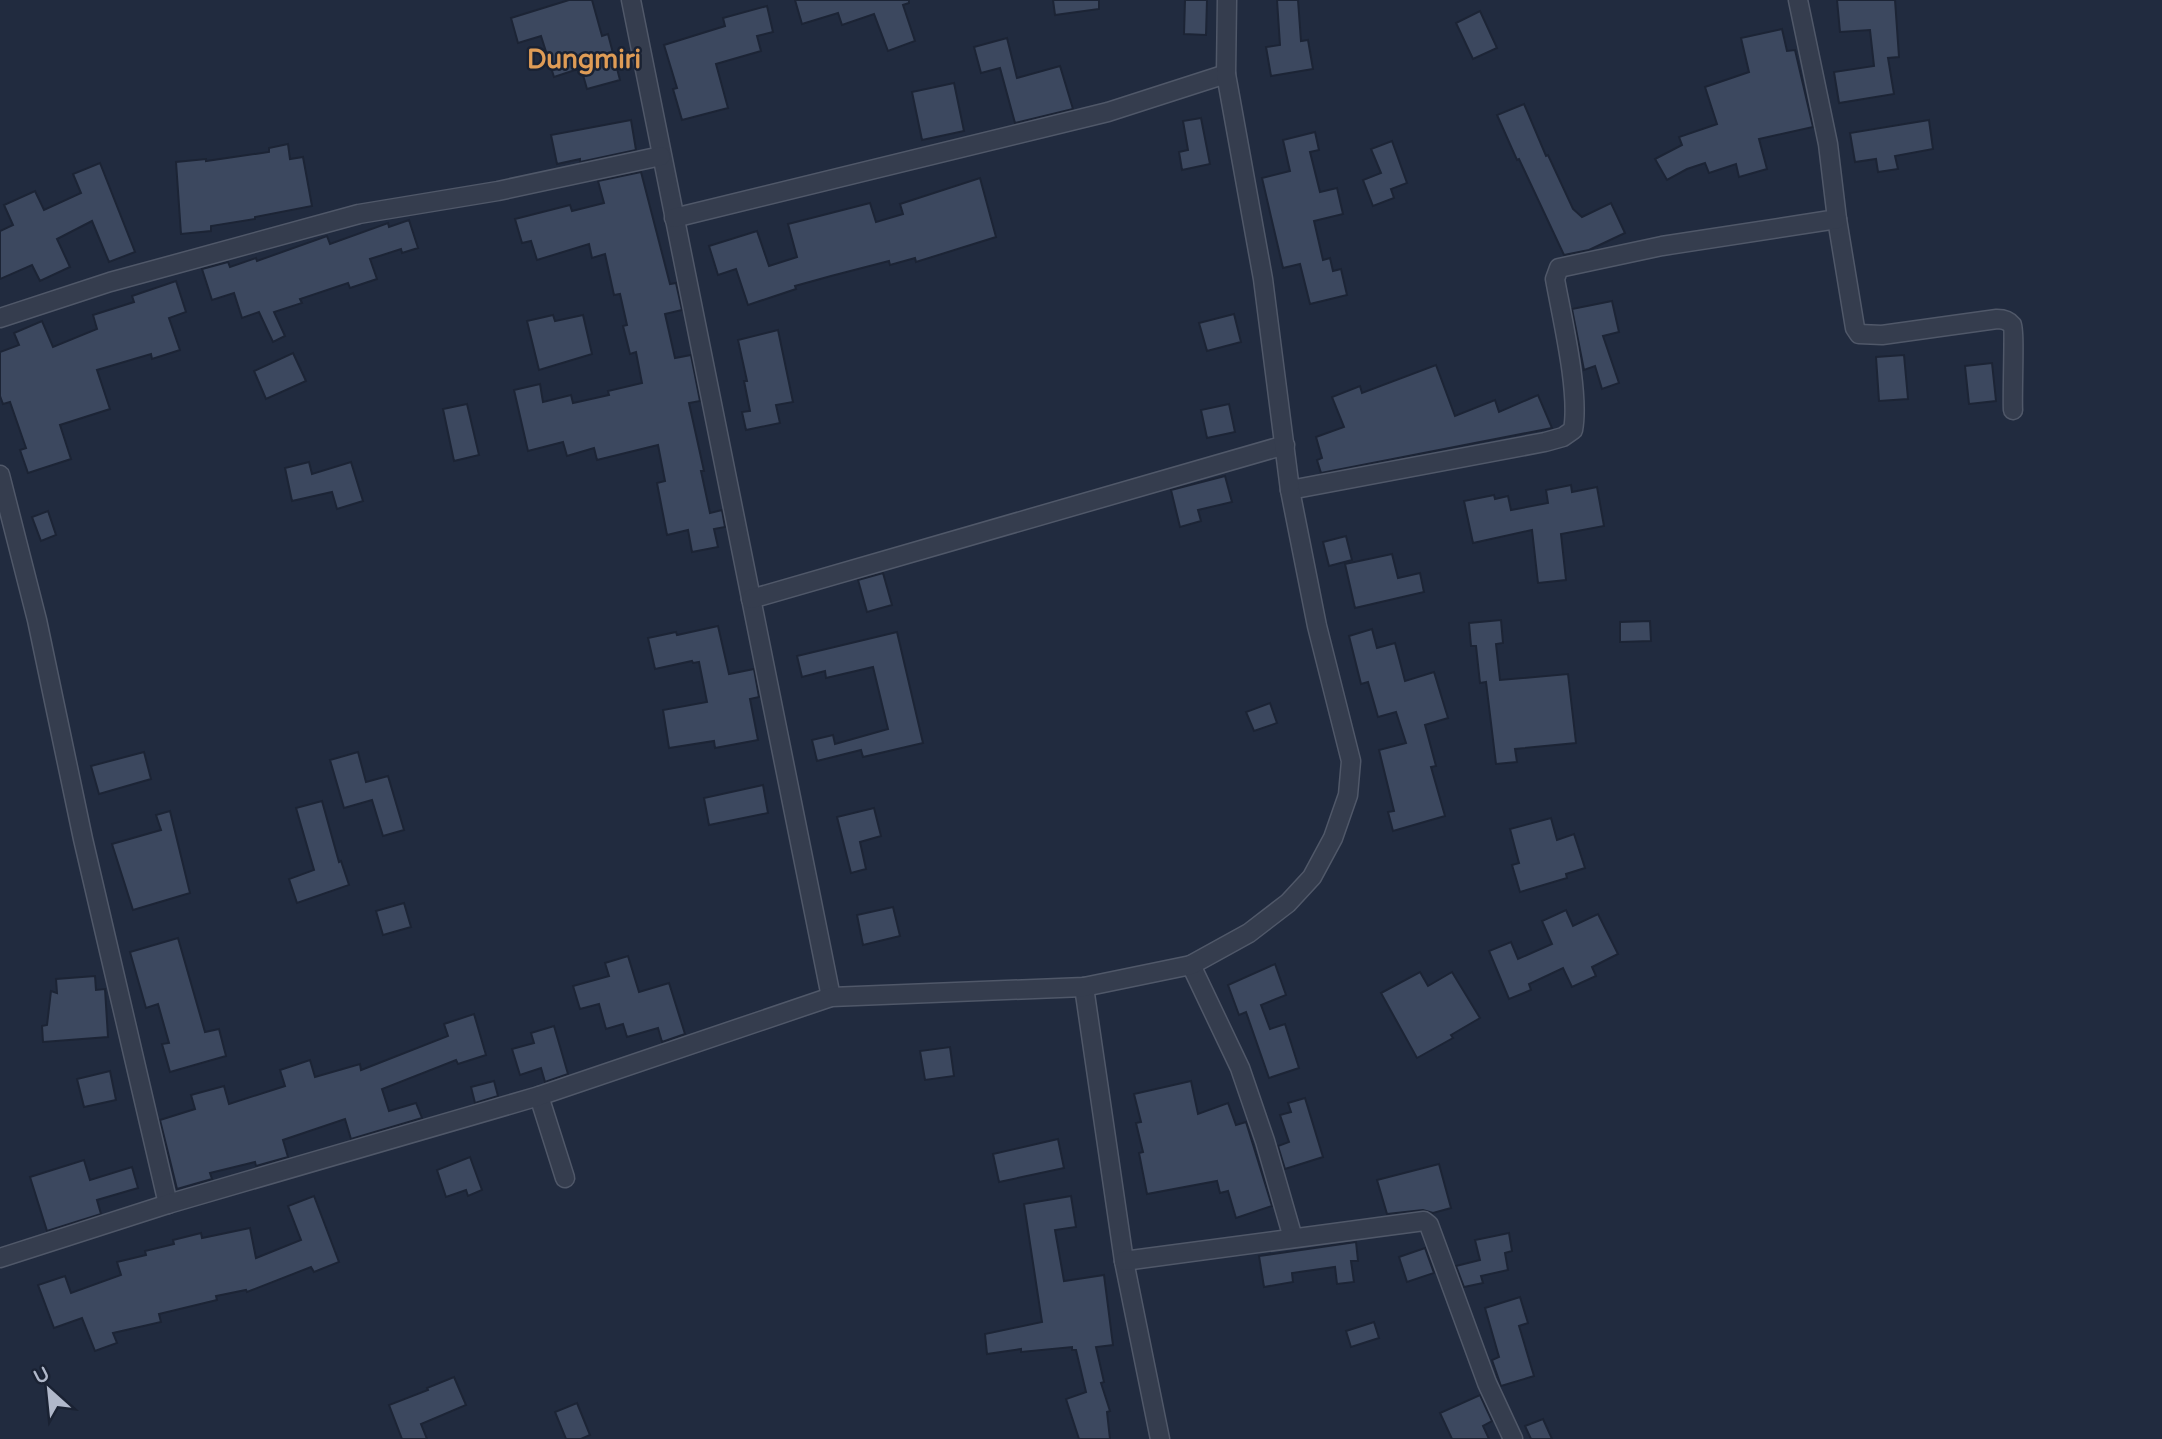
<svg xmlns="http://www.w3.org/2000/svg" width="2162" height="1439" viewBox="0 0 2162 1439" font-family="'Varela Round',sans-serif">
  <style>
    .building { fill: #3c485f; stroke: #1c2435; stroke-width: 2 }
    .lines { fill: none; stroke-linecap: round; stroke-linejoin: round }
    .minor-casing { stroke: #505869; stroke-width: 21 }
    .minor { stroke: #353d4e; stroke-width: 18 }
    .labels { text-anchor: middle; stroke-width: 5; stroke-linejoin: round; paint-order: stroke }
    .quarter-label { font-size: 26px; font-weight: bold; fill: #df9c56; stroke: #1a2233 }
  </style>
  <rect width="100%" height="100%" fill="#212b3f"/>
  <g class="building">
    <polygon points="569,0 592,0 602,36 608,34 620,80 587,89 581,68 554,77 541,36 518,43 511,18"/>
    <polygon points="795,0 909,0 909,3 903,5 915,41 888,51 874,14 842,25 838,13 802,24"/>
    <polygon points="1053,0 1099,0 1099,9 1055,15"/>
    <polygon points="1185,0 1207,0 1206,35 1184,34"/>
    <polygon points="1277,0 1298,0 1301,41 1308,40 1313,69 1271,76 1266,47 1280,45"/>
    <polygon points="1837,0 1895,0 1899,57 1888,58 1894,94 1839,103 1834,72 1874,66 1870,30 1840,32"/>
    <polygon points="767,6 773,32 757,36 761,51 716,64 728,108 682,120 673,89 677,88 664,45 725,26 723,18"/>
    <polygon points="1480,11 1497,48 1473,59 1456,23"/>
    <polygon points="1782,29 1787,51 1795,50 1813,127 1759,139 1767,169 1739,177 1736,164 1709,173 1705,163 1687,169 1667,180 1655,159 1682,145 1679,137 1717,124 1705,87 1749,72 1741,38"/>
    <polygon points="1007,38 1017,78 1060,66 1073,109 1015,123 1000,68 981,73 974,47"/>
    <polygon points="954,83 964,131 922,140 912,92"/>
    <polygon points="1524,104 1546,156 1548,155 1573,209 1582,217 1611,203 1625,233 1589,250 1564,255 1519,159 1517,160 1497,115"/>
    <polygon points="1201,118 1210,164 1182,170 1179,152 1188,150 1183,121"/>
    <polygon points="631,120 636,150 580,162 580,159 557,164 551,135"/>
    <polygon points="1929,120 1933,149 1895,156 1898,169 1878,172 1876,159 1855,162 1850,133"/>
    <polygon points="1315,132 1319,150 1310,152 1320,192 1337,188 1343,214 1314,221 1323,260 1330,258 1333,271 1341,269 1347,295 1310,304 1300,264 1283,268 1262,178 1290,171 1283,140"/>
    <polygon points="1392,141 1407,183 1391,189 1394,198 1373,206 1363,180 1381,173 1371,149"/>
    <polygon points="288,144 290,159 303,157 312,206 255,217 255,219 211,226 211,231 181,234 176,162 206,159 206,161 269,152 269,148"/>
    <polygon points="100,163 135,252 109,262 92,221 57,239 70,267 40,281 32,265 0,279 0,231 13,225 4,205 35,191 44,210 81,193 73,174"/>
    <polygon points="641,172 670,284 676,283 682,310 665,314 675,358 691,355 700,401 689,403 704,471 701,471 710,513 722,510 725,527 714,529 718,547 692,552 688,530 667,535 657,483 665,481 658,445 597,460 594,448 567,456 563,442 528,451 514,390 540,384 543,402 571,395 573,403 609,395 608,391 642,383 636,352 630,354 623,326 627,325 620,294 614,295 605,254 592,258 589,244 537,260 531,241 522,243 515,219 570,205 572,211 604,203 598,181"/>
    <polygon points="980,178 996,237 916,262 915,258 890,265 889,261 831,276 795,286 796,289 748,305 736,269 718,275 709,246 757,231 769,266 797,257 788,224 870,203 876,222 903,214 900,204"/>
    <polygon points="409,220 418,248 402,253 401,249 370,259 377,279 350,288 348,283 300,299 302,303 274,312 285,336 273,342 259,312 242,318 234,293 212,300 202,269 228,262 230,267 256,258 257,261 327,236 330,244 388,223 389,227"/>
    <polygon points="176,281 186,312 169,318 180,350 152,359 151,354 97,370 110,409 60,425 71,459 28,473 20,450 26,448 10,402 3,404 0,396 0,352 19,345 14,333 42,321 53,347 97,329 93,315 134,302 132,296"/>
    <polygon points="1612,301 1619,332 1603,336 1619,383 1602,389 1595,366 1584,370 1572,309"/>
    <polygon points="1234,314 1241,342 1207,351 1199,323"/>
    <polygon points="553,315 555,321 583,315 592,354 539,370 527,321"/>
    <polygon points="778,330 793,402 776,405 780,423 746,430 742,412 750,411 744,381 747,381 738,340"/>
    <polygon points="293,353 306,381 266,399 254,371"/>
    <polygon points="1904,355 1908,399 1879,401 1876,357"/>
    <polygon points="1992,363 1996,401 1969,404 1965,366"/>
    <polygon points="1436,365 1455,416 1495,400 1499,412 1538,395 1552,428 1321,473 1317,460 1322,458 1316,437 1344,427 1332,397 1360,386 1362,393"/>
    <polygon points="467,404 479,455 454,461 443,409"/>
    <polygon points="1229,404 1235,432 1207,438 1201,410"/>
    <polygon points="309,462 312,474 351,462 363,501 337,509 332,492 292,501 285,468"/>
    <polygon points="1225,476 1232,502 1198,510 1201,521 1180,527 1171,490"/>
    <polygon points="1571,485 1572,492 1597,487 1604,526 1561,534 1566,580 1538,583 1532,530 1473,543 1464,501 1494,495 1495,499 1508,496 1511,510 1548,503 1546,490"/>
    <polygon points="48,511 56,535 41,541 32,517"/>
    <polygon points="1346,536 1352,560 1329,566 1323,542"/>
    <polygon points="1392,554 1398,578 1420,573 1424,592 1355,608 1345,564"/>
    <polygon points="883,573 892,605 867,612 858,580"/>
    <polygon points="1501,620 1503,643 1496,644 1500,680 1568,674 1576,743 1515,749 1517,762 1496,764 1486,682 1480,683 1476,646 1471,646 1469,623"/>
    <polygon points="1650,621 1651,641 1620,642 1620,622"/>
    <polygon points="718,626 729,674 754,669 759,697 750,699 758,740 715,748 714,741 669,748 663,710 707,702 699,662 693,663 692,661 655,669 648,638 676,632 677,635"/>
    <polygon points="1372,629 1377,648 1395,643 1405,681 1434,672 1448,718 1425,725 1436,766 1431,767 1445,816 1393,831 1388,812 1394,811 1379,750 1406,743 1396,712 1378,717 1368,682 1361,684 1349,636"/>
    <polygon points="897,632 923,743 863,757 861,750 817,761 812,740 833,735 835,744 888,729 873,667 826,678 825,671 802,677 797,656"/>
    <polygon points="1270,703 1277,723 1254,731 1246,712"/>
    <polygon points="144,752 151,779 99,794 91,766"/>
    <polygon points="358,752 366,782 388,776 404,830 383,836 372,800 344,808 330,760"/>
    <polygon points="763,785 768,813 709,825 704,798"/>
    <polygon points="322,801 339,862 341,861 349,885 297,903 289,879 314,870 296,808"/>
    <polygon points="874,808 881,836 860,842 866,869 851,873 837,817"/>
    <polygon points="170,811 190,893 133,910 112,844 161,830 156,815"/>
    <polygon points="1551,818 1557,840 1574,834 1585,868 1566,874 1567,878 1520,892 1512,865 1519,863 1510,829"/>
    <polygon points="404,903 411,927 383,935 376,911"/>
    <polygon points="893,907 900,936 863,945 857,915"/>
    <polygon points="1566,910 1573,926 1598,914 1618,954 1592,967 1596,976 1572,987 1563,968 1529,984 1531,990 1509,999 1489,951 1511,942 1518,959 1552,944 1542,921"/>
    <polygon points="178,938 205,1032 219,1029 226,1056 170,1072 162,1044 169,1043 158,1004 146,1008 130,952"/>
    <polygon points="628,956 639,992 669,983 685,1034 662,1042 658,1028 627,1037 623,1024 606,1029 599,1004 580,1009 573,986 609,976 605,963"/>
    <polygon points="1275,964 1286,995 1261,1005 1270,1029 1285,1024 1299,1068 1269,1078 1246,1012 1239,1015 1228,985"/>
    <polygon points="1420,972 1428,986 1452,972 1480,1018 1451,1035 1453,1038 1417,1058 1381,993"/>
    <polygon points="95,976 96,990 105,989 108,1037 43,1042 42,1026 47,1025 51,991 57,993 56,979"/>
    <polygon points="474,1014 486,1055 458,1064 456,1060 382,1089 389,1111 416,1103 422,1118 351,1139 345,1119 283,1140 288,1157 256,1166 255,1162 210,1173 212,1179 177,1189 160,1120 195,1109 191,1095 224,1086 229,1104 285,1086 280,1070 310,1060 315,1077 360,1064 361,1070 448,1036 444,1024"/>
    <polygon points="554,1026 568,1074 545,1082 541,1068 520,1075 512,1049 534,1043 531,1033"/>
    <polygon points="950,1047 954,1076 925,1080 920,1051"/>
    <polygon points="110,1071 116,1100 84,1107 77,1079"/>
    <polygon points="494,1081 498,1096 475,1103 471,1087"/>
    <polygon points="1191,1081 1198,1114 1228,1103 1236,1125 1246,1122 1272,1206 1236,1218 1228,1191 1220,1193 1217,1181 1147,1194 1139,1153 1143,1152 1136,1123 1141,1122 1134,1094"/>
    <polygon points="1305,1098 1323,1157 1285,1169 1278,1146 1289,1142 1280,1115 1291,1112 1288,1103"/>
    <polygon points="1058,1139 1064,1168 999,1182 993,1154"/>
    <polygon points="470,1157 482,1190 468,1196 466,1190 446,1197 437,1170"/>
    <polygon points="84,1160 90,1180 132,1167 138,1188 97,1200 101,1214 47,1231 30,1177"/>
    <polygon points="1439,1164 1451,1208 1433,1213 1423,1210 1387,1214 1377,1180"/>
    <polygon points="314,1196 339,1262 314,1272 311,1267 247,1292 246,1290 216,1296 217,1300 159,1314 161,1322 113,1333 117,1343 95,1351 82,1318 54,1328 38,1285 65,1276 71,1293 121,1275 117,1262 146,1255 145,1251 174,1244 173,1240 201,1233 202,1238 250,1228 256,1258 301,1240 288,1206"/>
    <polygon points="1071,1196 1076,1227 1055,1230 1064,1281 1104,1275 1113,1345 1096,1347 1104,1382 1101,1383 1110,1411 1107,1412 1110,1439 1079,1439 1066,1399 1086,1392 1076,1350 1072,1350 1072,1347 1021,1352 1021,1349 987,1354 985,1334 1042,1322 1024,1204"/>
    <polygon points="1509,1233 1512,1251 1505,1253 1508,1270 1481,1276 1483,1283 1464,1287 1456,1266 1480,1260 1475,1240"/>
    <polygon points="1356,1242 1358,1261 1351,1261 1354,1282 1337,1284 1335,1267 1292,1273 1293,1282 1264,1287 1259,1256"/>
    <polygon points="1425,1248 1434,1273 1407,1282 1399,1257"/>
    <polygon points="1520,1297 1528,1323 1519,1326 1534,1376 1501,1386 1492,1360 1499,1357 1485,1308"/>
    <polygon points="1374,1322 1379,1338 1351,1347 1346,1331"/>
    <polygon points="454,1377 466,1405 421,1424 427,1439 402,1439 389,1405 428,1390 427,1388"/>
    <polygon points="1480,1395 1492,1421 1483,1426 1489,1439 1452,1439 1440,1413"/>
    <polygon points="577,1403 590,1435 581,1439 566,1439 555,1412"/>
    <polygon points="1543,1419 1552,1439 1531,1439 1525,1426"/>
  </g>
  <g class="lines">
    <defs>
      <g id="minor">
        <polyline points="631,0 831,997"/>
        <polyline points="674,218 1108,112 1226,74"/>
        <path d="M1837,219L1855,328L1859,334L1882,335L1997,319C2002,319 2008,320 2012,325C2015,330 2012,398 2013,410"/>
        <polyline points="0,318 110,282 359,214 498,191 661,156"/>
        <polyline points="0,475 37,620 83,839 168,1204"/>
        <path d="M1290,490L1545,442L1563,437L1573,430C1580,393 1562,318 1555,279L1559,268L1662,246L1837,219L1828,144L1798,0"/>
        <polyline points="751,599 1285,445"/>
        <polyline points="1191,965 1240,1068 1265,1141 1293,1238"/>
        <polyline points="1084,987 1124,1261 1160,1439"/>
        <polyline points="539,1096 565,1178"/>
        <polyline points="0,1258 168,1204 539,1096 831,997 1084,987 1191,965 1249,933 1288,903 1312,877 1333,838 1348,795 1351,761 1317,626 1290,490 1263,279 1226,74 1227,0"/>
        <polyline points="1124,1261 1424,1221 1429,1225 1487,1383 1513,1439"/>
      </g>
    </defs>
    <use href="#minor" class="minor-casing"/>
    <use href="#minor" class="minor"/>
  </g>
  <g class="labels">
    <g class="quarter-label">
      <text x="584" y="68">Dungmiri</text>
    </g>
  </g>
  <g transform="translate(49 1390) rotate(333)" stroke="#1a2233" stroke-width="5" paint-order="stroke">
  <path d="M0-5L12 26L0 18L-12 26Z" fill="#b0b8ca"/>
  <text y="-10" font-size="19" font-weight="bold" text-anchor="middle" fill="#b0b8ca">U</text>
  </g>
</svg>
